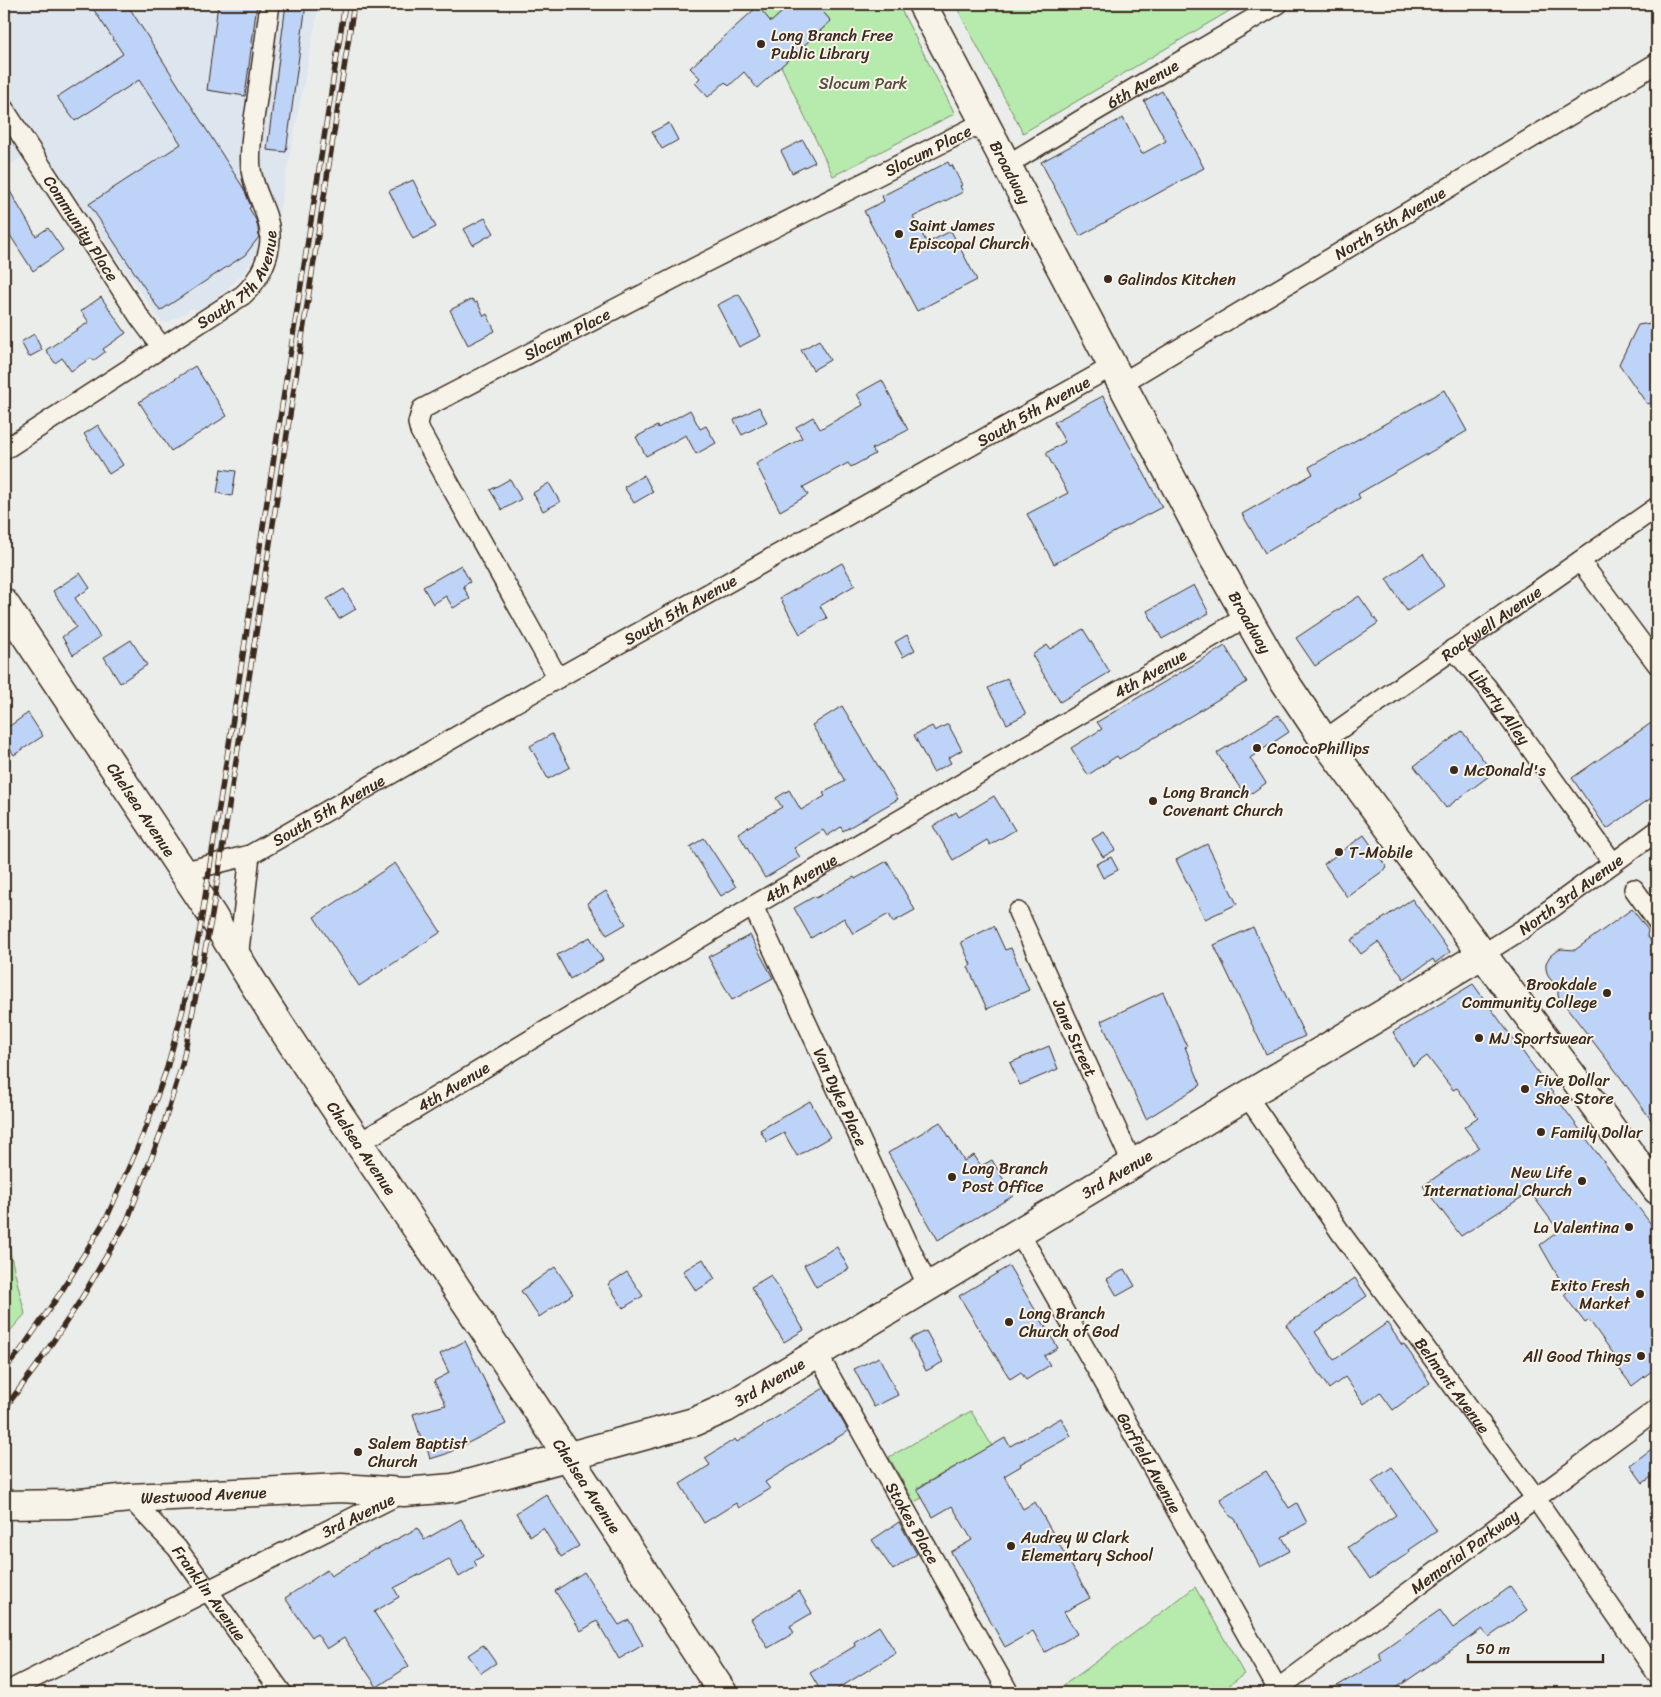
<svg xmlns="http://www.w3.org/2000/svg" width="1661" height="1697" viewBox="0 0 1661 1697" font-family="Sriracha,sans-serif">
  <style>
    .built { fill: #dde5ef }
    .green { fill: #b6ebad; stroke: #788a66 }
    .building { fill: #bdd3f7; stroke: #3b2a1e }
    .lines { fill: none; stroke-linecap: round; stroke-linejoin: round }
    .street-casing { stroke: #3b2a1e; stroke-width: 22 }
    .secondary-casing { stroke: #3b2a1e; stroke-width: 31 }
    .street { stroke: #f7f3e8; stroke-width: 19 }
    .secondary { stroke: #f7f3e8; stroke-width: 28 }
    .rail-casing { stroke: #3b2a1e; stroke-width: 5.5 }
    .rail { stroke: #f7f3e8; stroke-width: 4; stroke-dasharray: 11; stroke-linecap: butt }
    .poi-dot { fill: #3b2a1e; stroke: #f7f3e8; stroke-width: 2 }
    .labels { text-anchor: middle; stroke-width: 4; stroke-linejoin: round; paint-order: stroke }
    .poi-label { font-size: 16px; fill: #3b2a1e; stroke: #f7f3e8; text-anchor: start }
    .park-label { font-size: 16px; fill: #54513b; stroke: #f7f3e8 }
    .street-label { font-size: 16px; fill: #3b2a1e; stroke: #f7f3e8 }
  </style>
  <rect width="100%" height="100%" fill="#ebedeb"/>
  <filter id="ink" filterUnits="userSpaceOnUse"><feTurbulence type="fractalNoise" baseFrequency=".02" numOctaves="2"/><feDisplacementMap in="SourceGraphic" scale="10" xChannelSelector="R" yChannelSelector="G"/><feConvolveMatrix kernelMatrix="1 2 1 2 8 2 1 2 1" color-interpolation-filters="sRGB"/></filter>
  <g filter="url(#ink)">
    <g class="built">
      <polygon points="4,4 319,4 278,217 265,226 263,241 250,265 241,276 219,297 199,311 193,308 168,323 163,323 160,320 39,146 4,169"/>
      <polygon points="4,1520 10,1520 9,1548 4,1551"/>
    </g>
    <g class="green">
      <polygon points="755,4 791,4 771,22"/>
      <polygon points="816,4 898,4 953,110 954,114 833,176 781,66 831,21"/>
      <polygon points="955,4 1241,4 1023,133"/>
      <polygon points="4,1228 25,1314 4,1338"/>
      <polygon points="971,1411 992,1446 917,1488 922,1498 914,1502 889,1457"/>
      <polygon points="1195,1587 1244,1674 1219,1693 1052,1693 1084,1671"/>
    </g>
    <g class="building">
      <polygon points="90,4 127,4 244,189 251,207 249,208 256,220 258,228 259,237 245,255 160,311 89,204 181,144 139,80 75,121 57,97 123,54"/>
      <polygon points="218,4 257,4 245,96 207,90"/>
      <polygon points="286,4 306,4 286,152 267,150"/>
      <polygon points="791,4 816,4 831,21 757,88 744,72 729,86 725,82 708,97 695,83 700,78 690,68 758,6 771,22"/>
      <polygon points="1162,91 1204,168 1080,236 1041,162 1123,118 1142,154 1166,141 1144,101"/>
      <polygon points="669,123 678,140 662,149 652,132"/>
      <polygon points="803,140 815,162 792,173 781,151"/>
      <polygon points="948,162 950,166 952,165 962,185 960,186 963,192 913,217 927,243 951,231 977,280 917,311 864,211 884,201 882,196"/>
      <polygon points="413,180 436,227 413,239 389,191"/>
      <polygon points="4,181 36,236 48,228 63,250 33,271 4,226"/>
      <polygon points="485,218 494,233 473,245 464,229"/>
      <polygon points="739,294 761,336 739,347 717,305"/>
      <polygon points="101,297 126,333 103,349 105,352 93,361 91,358 71,371 62,358 55,363 46,350 89,322 81,311"/>
      <polygon points="472,299 475,303 477,302 484,316 487,314 495,331 468,345 450,310"/>
      <polygon points="1657,322 1657,402 1647,404 1619,364 1638,325"/>
      <polygon points="34,334 42,350 29,357 21,342"/>
      <polygon points="819,340 830,360 813,370 801,350"/>
      <polygon points="195,366 227,416 171,451 139,402"/>
      <polygon points="882,380 908,430 872,449 875,454 851,467 848,463 803,487 808,495 780,511 756,464 802,438 796,427 813,417 820,429 863,405 857,394"/>
      <polygon points="1444,390 1467,431 1358,494 1360,498 1265,553 1242,514 1313,474 1309,467"/>
      <polygon points="1103,396 1162,507 1054,564 1027,514 1068,493 1046,453 1065,442 1054,422"/>
      <polygon points="759,407 767,422 742,435 734,420"/>
      <polygon points="690,410 700,429 706,426 716,443 696,454 686,435 646,456 636,437 657,426 658,428"/>
      <polygon points="98,425 123,465 109,474 84,434"/>
      <polygon points="221,469 236,471 232,496 217,493"/>
      <polygon points="644,475 653,492 634,503 624,487"/>
      <polygon points="510,479 521,499 502,510 490,490"/>
      <polygon points="549,483 560,502 543,511 533,493"/>
      <polygon points="1423,554 1444,586 1407,611 1386,579"/>
      <polygon points="842,563 855,585 820,606 827,618 800,634 780,598"/>
      <polygon points="461,565 470,582 463,586 470,599 453,608 446,596 433,604 423,587"/>
      <polygon points="80,573 90,588 75,598 100,637 73,655 62,637 76,627 53,591"/>
      <polygon points="1194,585 1209,613 1162,639 1147,611"/>
      <polygon points="344,589 356,609 339,619 327,599"/>
      <polygon points="1359,596 1378,623 1315,666 1296,638"/>
      <polygon points="1083,629 1110,672 1060,702 1032,655 1047,645 1050,649"/>
      <polygon points="907,635 915,650 903,657 895,642"/>
      <polygon points="131,640 147,665 120,683 104,657"/>
      <polygon points="1225,646 1247,682 1119,759 1117,756 1088,775 1071,748 1102,729 1097,722"/>
      <polygon points="1007,678 1026,714 1007,724 988,688"/>
      <polygon points="842,706 898,799 843,831 841,827 827,836 823,830 794,848 800,857 765,878 738,833 782,807 776,798 789,790 801,810 825,796 823,793 845,781 812,725"/>
      <polygon points="28,713 43,736 14,755 4,740 4,730"/>
      <polygon points="1278,715 1289,732 1250,758 1266,783 1246,797 1217,753"/>
      <polygon points="1657,719 1657,794 1607,829 1572,778"/>
      <polygon points="948,724 962,750 948,758 951,763 933,772 914,735 932,726 935,731"/>
      <polygon points="1462,731 1493,773 1446,808 1414,766"/>
      <polygon points="552,734 570,767 548,779 530,746"/>
      <polygon points="994,796 1015,830 990,845 987,840 953,860 933,826 956,812 959,817"/>
      <polygon points="1104,832 1115,850 1103,857 1092,839"/>
      <polygon points="1364,835 1387,868 1347,897 1324,864"/>
      <polygon points="704,838 736,887 721,896 690,847"/>
      <polygon points="1207,844 1237,904 1205,919 1176,860"/>
      <polygon points="1111,857 1118,870 1103,878 1096,864"/>
      <polygon points="887,861 915,910 893,922 889,914 853,934 844,918 811,938 794,908 815,896 816,898 854,877 855,879"/>
      <polygon points="395,863 441,932 359,986 314,917"/>
      <polygon points="606,891 626,924 607,935 587,903"/>
      <polygon points="1412,899 1450,952 1435,963 1433,959 1404,979 1378,942 1361,954 1351,940"/>
      <polygon points="1632,909 1648,930 1647,936 1657,949 1657,1128 1618,1074 1558,996 1558,989 1548,976 1546,969 1546,963 1550,956 1555,952 1561,949 1575,950"/>
      <polygon points="994,926 1005,950 1011,948 1029,990 987,1009 968,967 971,965 961,942"/>
      <polygon points="1253,927 1305,1036 1266,1054 1214,945"/>
      <polygon points="750,935 773,978 732,1000 708,957"/>
      <polygon points="590,937 603,960 570,979 557,955"/>
      <polygon points="1473,984 1594,1149 1657,1232 1657,1367 1632,1386 1612,1359 1615,1356 1589,1320 1585,1323 1564,1295 1567,1292 1540,1245 1559,1231 1530,1192 1461,1236 1423,1186 1479,1147 1464,1127 1478,1117 1457,1088 1453,1090 1427,1056 1413,1066 1393,1032"/>
      <polygon points="1163,992 1187,1046 1185,1047 1201,1085 1146,1119 1101,1021"/>
      <polygon points="1049,1046 1058,1069 1020,1085 1010,1063"/>
      <polygon points="810,1101 830,1137 797,1156 784,1133 767,1142 760,1130"/>
      <polygon points="940,1122 964,1161 974,1155 981,1166 992,1160 1013,1196 938,1240 888,1153"/>
      <polygon points="837,1247 849,1269 816,1287 804,1265"/>
      <polygon points="703,1259 715,1279 696,1291 683,1271"/>
      <polygon points="1009,1266 1058,1348 1044,1356 1050,1365 1026,1380 1021,1372 1010,1379 959,1296"/>
      <polygon points="555,1267 573,1294 539,1317 521,1291"/>
      <polygon points="1125,1269 1135,1286 1117,1296 1107,1279"/>
      <polygon points="627,1272 643,1296 623,1308 608,1284"/>
      <polygon points="771,1275 804,1330 784,1342 751,1287"/>
      <polygon points="1355,1278 1367,1296 1315,1332 1334,1360 1387,1323 1402,1345 1404,1344 1430,1383 1393,1410 1380,1392 1364,1404 1345,1377 1329,1389 1286,1325"/>
      <polygon points="926,1331 943,1362 926,1371 910,1339"/>
      <polygon points="465,1341 506,1424 446,1454 430,1459 425,1441 422,1442 413,1414 446,1405 434,1381 449,1373 440,1354"/>
      <polygon points="879,1357 898,1395 874,1407 854,1369"/>
      <polygon points="824,1388 848,1431 765,1482 770,1489 739,1508 736,1503 704,1523 680,1484 710,1465 705,1458 735,1439 737,1442"/>
      <polygon points="1061,1418 1071,1436 1020,1464 1021,1466 1004,1476 1023,1509 1035,1502 1090,1598 1064,1612 1077,1634 1045,1652 1033,1631 1005,1647 951,1552 972,1540 952,1506 933,1517 917,1489 1005,1438 1010,1446"/>
      <polygon points="1657,1445 1657,1473 1643,1483 1630,1465"/>
      <polygon points="1392,1467 1437,1531 1409,1550 1410,1552 1370,1579 1348,1547 1396,1515 1372,1481"/>
      <polygon points="1266,1471 1289,1508 1297,1503 1307,1523 1282,1537 1290,1551 1260,1567 1235,1519 1230,1516 1220,1499"/>
      <polygon points="546,1494 579,1546 561,1557 543,1528 530,1536 516,1513"/>
      <polygon points="461,1519 483,1556 474,1561 477,1566 459,1577 449,1559 394,1588 399,1597 374,1612 409,1666 377,1687 344,1638 327,1649 317,1634 312,1637 285,1598 327,1570 331,1576 375,1549 376,1550 418,1528 424,1540"/>
      <polygon points="899,1522 917,1554 893,1570 872,1540"/>
      <polygon points="584,1572 619,1625 629,1620 643,1645 619,1659 597,1621 581,1631 555,1591"/>
      <polygon points="1510,1587 1527,1610 1489,1637 1482,1629 1389,1693 1325,1693 1382,1660 1378,1653 1440,1610 1453,1628"/>
      <polygon points="799,1591 812,1613 790,1626 794,1633 768,1648 751,1619"/>
      <polygon points="879,1626 896,1653 831,1693 822,1693 810,1673 855,1646 854,1642"/>
      <polygon points="483,1645 496,1663 481,1673 468,1655"/>
    </g>
    <g class="lines">
      <defs>
        <g id="street">
          <path id="s1" d="M4,109L140,318L161,346"/>
          <path id="s2" d="M1007,165L1094,112L1278,4"/>
          <path id="s3" d="M1122,383L1657,63"/>
          <path id="s4" d="M4,450L243,295C259,281 271,256 270,234C269,213 256,195 252,175C248,158 253,124 256,106C261,72 265,38 270,4"/>
          <polyline points="1580,561 1657,664"/>
          <path id="s5" d="M1453,649L1486,686L1613,863"/>
          <path id="s6" d="M558,678L420,431L418,423L422,409L696,267L984,122"/>
          <path id="s7" d="M1324,740L1657,507"/>
          <polyline points="182,872 250,855"/>
          <polyline points="1634,889 1657,921"/>
          <path id="s8" d="M753,906L928,1287"/>
          <path id="s9" d="M1018,912L1132,1163"/>
          <path id="s10" d="M1483,954L1523,929L1657,831"/>
          <path id="s11" d="M238,959L250,855L558,678L1113,366"/>
          <path id="s12" d="M1247,1096L1341,1233L1536,1499L1657,1674"/>
          <path id="s13" d="M359,1143L753,906L1246,617"/>
          <path id="s14" d="M1019,1232L1280,1693"/>
          <path id="s15" d="M817,1353L1009,1693"/>
          <path id="s16" d="M130,1498L177,1548L282,1693"/>
          <path id="s17" d="M4,1693L402,1493"/>
          <path id="s18" d="M1272,1693L1657,1409"/>
        </g>
        <g id="secondary">
          <path id="s19" d="M922,4L1213,557L1281,676L1324,740L1657,1190"/>
          <path id="s20" d="M4,603L212,915C278,1028 354,1135 427,1244C527,1393 625,1543 723,1693"/>
          <path id="s21" d="M4,1505L70,1504L130,1498L341,1488L404,1492L453,1488L694,1422L726,1408L1483,954"/>
        </g>
      </defs>
      <use href="#street" class="street-casing"/>
      <use href="#secondary" class="secondary-casing"/>
      <use href="#street" class="street"/>
      <use href="#secondary" class="secondary"/>
      <defs>
        <g id="rail">
          <polyline points="4,1370 21,1350 61,1292 107,1217 143,1135 167,1068 183,1009 200,929 345,4"/>
          <polyline points="4,1409 36,1367 80,1301 127,1221 161,1133 182,1065 212,915 354,4"/>
        </g>
      </defs>
      <use href="#rail" class="rail-casing"/>
      <use href="#rail" class="rail"/>
    </g>
  </g>
  <g class="poi-dot">
    <circle cx="761" cy="44" r="5"/>
    <circle cx="899" cy="234" r="5"/>
    <circle cx="1108" cy="279" r="5"/>
    <circle cx="1257" cy="748" r="5"/>
    <circle cx="1454" cy="770" r="5"/>
    <circle cx="1153" cy="801" r="5"/>
    <circle cx="1339" cy="852" r="5"/>
    <circle cx="1607" cy="993" r="5"/>
    <circle cx="1479" cy="1038" r="5"/>
    <circle cx="1525" cy="1089" r="5"/>
    <circle cx="1541" cy="1132" r="5"/>
    <circle cx="952" cy="1177" r="5"/>
    <circle cx="1582" cy="1181" r="5"/>
    <circle cx="1629" cy="1227" r="5"/>
    <circle cx="1640" cy="1294" r="5"/>
    <circle cx="1009" cy="1322" r="5"/>
    <circle cx="1641" cy="1356" r="5"/>
    <circle cx="358" cy="1452" r="5"/>
    <circle cx="1011" cy="1546" r="5"/>
  </g>
  <g class="labels">
    <g class="poi-label">
      <text x="771" y="41">Long Branch Free<tspan x="771" dy="18">Public Library</tspan></text>
      <text x="909" y="231">Saint James<tspan x="909" dy="18">Episcopal Church</tspan></text>
      <text x="1118" y="285">Galindos Kitchen</text>
      <text x="1267" y="754">ConocoPhillips</text>
      <text x="1464" y="776">McDonald's</text>
      <text x="1163" y="798">Long Branch<tspan x="1163" dy="18">Covenant Church</tspan></text>
      <text x="1349" y="858">T-Mobile</text>
      <text x="1597" y="990" text-anchor="end">Brookdale<tspan x="1597" dy="18">Community College</tspan></text>
      <text x="1489" y="1044">MJ Sportswear</text>
      <text x="1535" y="1086">Five Dollar<tspan x="1535" dy="18">Shoe Store</tspan></text>
      <text x="1551" y="1138">Family Dollar</text>
      <text x="962" y="1174">Long Branch<tspan x="962" dy="18">Post Office</tspan></text>
      <text x="1572" y="1178" text-anchor="end">New Life<tspan x="1572" dy="18">International Church</tspan></text>
      <text x="1619" y="1233" text-anchor="end">La Valentina</text>
      <text x="1630" y="1291" text-anchor="end">Exito Fresh<tspan x="1630" dy="18">Market</tspan></text>
      <text x="1019" y="1319">Long Branch<tspan x="1019" dy="18">Church of God</tspan></text>
      <text x="1631" y="1362" text-anchor="end">All Good Things</text>
      <text x="368" y="1449">Salem Baptist<tspan x="368" dy="18">Church</tspan></text>
      <text x="1021" y="1543">Audrey W Clark<tspan x="1021" dy="18">Elementary School</tspan></text>
    </g>
    <g class="park-label">
      <text x="863" y="89">Slocum Park</text>
    </g>
    <g class="street-label">
      <text dy="6" stroke="none"><textPath href="#s2" startOffset="158">6th Avenue</textPath></text>
      <text dy="6" stroke="none"><textPath href="#s6" startOffset="874">Slocum Place</textPath></text>
      <text dy="6" stroke="none"><textPath href="#s19" startOffset="190">Broadway</textPath></text>
      <text dy="6" stroke="none"><textPath href="#s3" startOffset="312">North 5th Avenue</textPath></text>
      <text dy="6" stroke="none"><textPath href="#s1" startOffset="142">Community Place</textPath></text>
      <text dy="6" stroke="none"><textPath href="#s4" startOffset="294">South 7th Avenue</textPath></text>
      <text dy="6" stroke="none"><textPath href="#s6" startOffset="469">Slocum Place</textPath></text>
      <text dy="6" stroke="none"><textPath href="#s11" startOffset="1005">South 5th Avenue</textPath></text>
      <text dy="6" stroke="none"><textPath href="#s11" startOffset="600">South 5th Avenue</textPath></text>
      <text dy="6" stroke="none"><textPath href="#s19" startOffset="700">Broadway</textPath></text>
      <text dy="6" stroke="none"><textPath href="#s7" startOffset="204">Rockwell Avenue</textPath></text>
      <text dy="6" stroke="none"><textPath href="#s13" startOffset="920">4th Avenue</textPath></text>
      <text dy="6" stroke="none"><textPath href="#s5" startOffset="74">Liberty Alley</textPath></text>
      <text dy="6" stroke="none"><textPath href="#s20" startOffset="248">Chelsea Avenue</textPath></text>
      <text dy="6" stroke="none"><textPath href="#s11" startOffset="195">South 5th Avenue</textPath></text>
      <text dy="6" stroke="none"><textPath href="#s13" startOffset="515">4th Avenue</textPath></text>
      <text dy="6" stroke="none"><textPath href="#s10" startOffset="106">North 3rd Avenue</textPath></text>
      <text dy="6" stroke="none"><textPath href="#s9" startOffset="138">Jane Street</textPath></text>
      <text dy="6" stroke="none"><textPath href="#s13" startOffset="110">4th Avenue</textPath></text>
      <text dy="6" stroke="none"><textPath href="#s8" startOffset="210">Van Dyke Place</textPath></text>
      <text dy="6" stroke="none"><textPath href="#s20" startOffset="652">Chelsea Avenue</textPath></text>
      <text dy="6" stroke="none"><textPath href="#s21" startOffset="1190">3rd Avenue</textPath></text>
      <text dy="6" stroke="none"><textPath href="#s21" startOffset="785">3rd Avenue</textPath></text>
      <text dy="6" stroke="none"><textPath href="#s12" startOffset="355">Belmont Avenue</textPath></text>
      <text dy="6" stroke="none"><textPath href="#s14" startOffset="265">Garfield Avenue</textPath></text>
      <text dy="6" stroke="none"><textPath href="#s20" startOffset="1058">Chelsea Avenue</textPath></text>
      <text dy="6" stroke="none"><textPath href="#s21" startOffset="200">Westwood Avenue</textPath></text>
      <text dy="6" stroke="none"><textPath href="#s17" startOffset="396">3rd Avenue</textPath></text>
      <text dy="6" stroke="none"><textPath href="#s15" startOffset="195">Stokes Place</textPath></text>
      <text dy="6" stroke="none"><textPath href="#s18" startOffset="239">Memorial Parkway</textPath></text>
      <text dy="6" stroke="none"><textPath href="#s16" startOffset="124">Franklin Avenue</textPath></text>
    </g>
  </g>
  <rect width="1661" height="1697" fill="none" stroke="#f7f3e8" stroke-width="20"/>
  <rect x="10" y="10" width="1641" height="1677" fill="none" stroke="#3b2a1e" stroke-width="2" filter="url(#ink)"/>
  <path d="M1468 1654v8h135v-8" fill="none" stroke="#3b2a1e" stroke-width="2.5"/>
  <text x="1476" y="1654" font-size="15" fill="#3b2a1e" stroke="#f7f3e8" stroke-width="4" paint-order="stroke">50 m</text>
</svg>
